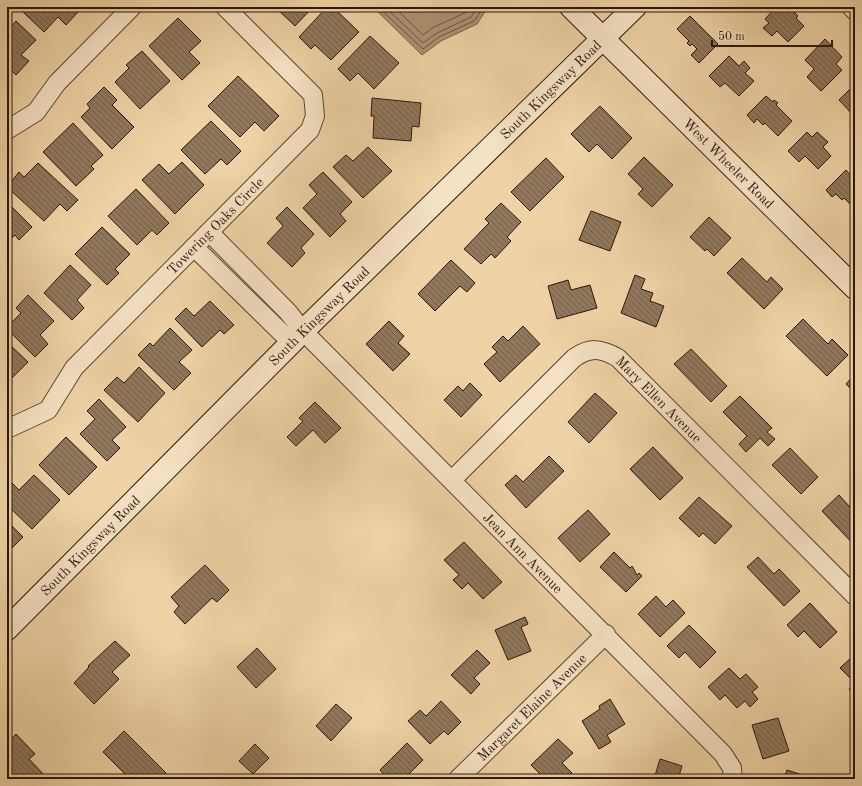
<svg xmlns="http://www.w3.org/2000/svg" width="862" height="786" viewBox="0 0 862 786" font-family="'Old Standard TT',serif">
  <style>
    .water { fill: #ac9272; stroke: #78614a }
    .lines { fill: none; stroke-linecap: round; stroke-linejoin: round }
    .shore { stroke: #6b5440; stroke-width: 1 }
    .building { fill: url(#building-back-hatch); stroke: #2a170e }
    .street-casing { stroke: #5b4634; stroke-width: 20 }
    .secondary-casing { stroke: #2a170e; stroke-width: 24 }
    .street { stroke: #f5e2c4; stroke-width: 18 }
    .secondary { stroke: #f5e2c4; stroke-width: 22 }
    .labels { text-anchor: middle; stroke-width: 3.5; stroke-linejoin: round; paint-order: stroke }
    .street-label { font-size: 14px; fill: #2a170e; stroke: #f5e2c4 }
  </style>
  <defs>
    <pattern id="building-back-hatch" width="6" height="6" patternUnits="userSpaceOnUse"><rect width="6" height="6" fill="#90785d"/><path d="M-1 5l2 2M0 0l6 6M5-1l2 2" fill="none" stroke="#76614b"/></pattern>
  </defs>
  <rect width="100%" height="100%" fill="#efd2a5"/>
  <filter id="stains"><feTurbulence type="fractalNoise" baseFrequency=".005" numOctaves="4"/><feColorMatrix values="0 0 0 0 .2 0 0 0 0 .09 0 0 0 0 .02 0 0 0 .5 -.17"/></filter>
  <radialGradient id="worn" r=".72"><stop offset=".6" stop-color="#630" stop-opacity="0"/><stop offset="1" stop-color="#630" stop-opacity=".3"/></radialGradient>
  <polygon class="water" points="373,7 488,7 477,24 441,41 422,55"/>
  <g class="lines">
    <g class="shore">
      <polyline points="378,7 423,49 439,37 474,21 484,7"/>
      <polyline points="385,7 423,43 437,33 471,17 478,7"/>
      <polyline points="394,7 423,35 434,27 467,12 470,7"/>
    </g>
  </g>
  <g class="building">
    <polygon points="26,7 74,7 79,11 66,25 58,17 44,32 22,11"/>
    <polygon points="270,7 313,7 295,26 277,9 274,12"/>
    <polygon points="327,7 333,7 359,32 331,60 315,45 311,49 299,37"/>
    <polygon points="776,7 792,7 790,8 798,16 796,18 804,26 788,42 777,31 772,36 763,28 769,23 765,19"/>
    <polygon points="690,16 718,44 699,63 691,55 697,49 692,44 690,46 687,43 689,41 677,29"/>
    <polygon points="178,18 201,41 189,52 200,63 182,80 149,46"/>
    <polygon points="16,21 36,40 21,55 29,61 16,75 7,66 7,25 10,28"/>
    <polygon points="370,36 399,63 374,89 358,73 350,81 338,69"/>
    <polygon points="825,39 842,57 836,64 842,70 821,91 807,77 814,69 805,60"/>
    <polygon points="142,51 170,81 140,109 115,82 129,68 126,65"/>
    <polygon points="729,56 739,66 744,61 750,68 745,73 754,81 739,96 725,83 720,87 709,76"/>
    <polygon points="238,76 279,116 264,131 255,122 240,137 208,106"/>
    <polygon points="855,84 855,117 839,100"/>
    <polygon points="104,87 117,100 112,105 134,127 112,149 81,117 90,108 87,104"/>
    <polygon points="766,96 773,102 774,100 778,103 776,105 792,121 778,136 765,123 763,125 757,119 754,123 747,115"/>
    <polygon points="372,98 421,103 419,127 412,126 411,141 373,138 374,116 371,116"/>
    <polygon points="600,106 632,138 612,159 597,144 589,152 571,134"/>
    <polygon points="211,121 241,151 227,165 221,159 205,174 181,150"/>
    <polygon points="73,123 103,155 91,166 94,169 76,186 43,152"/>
    <polygon points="807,132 812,137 817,132 828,142 823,147 831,156 818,169 805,156 799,162 788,151"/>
    <polygon points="368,147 392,171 363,198 333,167 346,155 353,161"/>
    <polygon points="644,157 673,185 652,207 638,194 643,189 628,174"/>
    <polygon points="546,158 564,177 530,211 511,192"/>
    <polygon points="182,162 204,185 175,214 142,180 159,164 169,174"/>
    <polygon points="38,163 78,200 67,211 60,204 44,221 7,187 19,172 24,177"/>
    <polygon points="846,170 855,180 855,209 844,198 842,200 836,194 832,197 826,190"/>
    <polygon points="323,172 352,202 340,214 346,221 330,237 303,208 317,194 309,185"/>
    <polygon points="136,189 169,223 157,235 152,230 137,245 108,216"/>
    <polygon points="7,202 32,227 19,240 15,235 7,243"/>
    <polygon points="501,203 521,222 507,237 511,241 495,258 491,254 481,264 464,249 489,223 485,219"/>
    <polygon points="287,207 314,234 301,248 305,253 292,267 267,243 283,226 276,218"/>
    <polygon points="591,211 621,222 610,251 579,240"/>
    <polygon points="709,217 731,238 714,256 707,249 705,251 690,237"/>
    <polygon points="102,227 130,254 115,269 119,273 107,285 75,254"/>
    <polygon points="742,258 767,282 771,277 783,289 764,309 727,273"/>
    <polygon points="451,260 475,283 467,292 460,286 435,311 418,294"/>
    <polygon points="70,265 91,285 77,300 84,308 72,320 44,293"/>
    <polygon points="635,275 645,279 641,289 653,293 650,301 664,306 656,327 621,313"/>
    <polygon points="568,280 571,290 590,285 597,308 557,319 548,286"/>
    <polygon points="28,295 54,321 40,335 48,344 35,357 7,329 7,327 21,313 16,308"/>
    <polygon points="210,301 234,325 224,334 220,330 202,347 175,319 186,308 194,316"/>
    <polygon points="803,319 828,344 832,339 848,355 827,376 786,336"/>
    <polygon points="389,321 404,336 398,343 410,354 393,371 366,344"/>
    <polygon points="523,326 540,344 500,382 484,364 497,352 492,347 503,336 508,341"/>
    <polygon points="170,328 192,350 179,362 191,373 174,390 138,355 150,343 153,346"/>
    <polygon points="7,342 28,362 7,383"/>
    <polygon points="691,349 727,386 711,402 674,364"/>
    <polygon points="139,367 165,393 138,422 104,390 117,377 124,383"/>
    <polygon points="855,374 855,393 846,384"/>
    <polygon points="470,383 482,395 461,417 444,400 458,386 463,391"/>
    <polygon points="595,393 617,413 589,443 568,422"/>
    <polygon points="740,396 772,428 767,432 775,439 768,446 760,438 746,452 739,444 747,436 723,412"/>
    <polygon points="99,399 126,427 112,440 120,448 107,461 80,434 95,419 87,411"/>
    <polygon points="315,402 341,428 325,443 313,430 296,446 287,437 303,421 299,418"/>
    <polygon points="66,437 97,467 69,495 39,465"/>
    <polygon points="653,447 683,478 660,500 630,469"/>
    <polygon points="790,448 818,477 801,494 772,465"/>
    <polygon points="549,456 564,471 526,508 505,485 516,475 523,482"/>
    <polygon points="34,475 60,500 32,529 7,505 7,486 11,482 19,490"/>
    <polygon points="839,495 850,507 855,503 855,546 822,511"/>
    <polygon points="699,497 732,526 715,544 703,533 699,537 679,518"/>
    <polygon points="588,510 610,534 580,562 558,538"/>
    <polygon points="12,526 23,537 7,553 7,530"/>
    <polygon points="464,542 502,582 483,599 468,583 462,589 453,580 459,575 444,560"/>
    <polygon points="614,552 630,568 632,566 637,575 639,573 642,576 626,592 600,567"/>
    <polygon points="758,557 774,574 779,569 800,591 784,606 747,567"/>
    <polygon points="205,565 229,590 217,602 212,598 185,624 174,612 179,606 171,597"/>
    <polygon points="656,596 666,607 673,600 685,613 660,637 638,614"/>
    <polygon points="810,603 837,632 820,648 804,631 798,637 787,625"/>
    <polygon points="525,617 528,624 521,627 531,651 508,660 495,630"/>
    <polygon points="689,625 716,652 700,668 685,652 679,658 667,646"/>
    <polygon points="115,641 130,655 112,672 119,679 94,704 74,683 89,667 88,666"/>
    <polygon points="257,648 276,669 256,688 237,667"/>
    <polygon points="477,650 490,663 474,678 480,684 471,694 451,675"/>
    <polygon points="852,657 855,660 855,695 849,689 855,683 840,668"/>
    <polygon points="729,668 740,679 746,674 758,687 752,692 758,699 750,707 745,701 737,708 725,695 720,700 708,687"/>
    <polygon points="610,699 625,724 607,735 611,742 599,749 582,721 600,709 599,706"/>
    <polygon points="441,701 461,722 448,735 444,731 430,744 408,721 420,710 426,716"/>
    <polygon points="336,704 352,718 331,741 316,726"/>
    <polygon points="778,718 789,751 763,759 752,725"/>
    <polygon points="124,731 166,773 160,779 130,779 103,752"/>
    <polygon points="16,734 35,754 29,759 48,779 7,779 7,776 12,771 7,766 7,743"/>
    <polygon points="558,739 573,753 562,763 572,773 565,779 545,779 531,765"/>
    <polygon points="407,743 423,760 404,779 388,779 380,770"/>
    <polygon points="255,744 269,758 253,774 239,761"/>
    <polygon points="660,759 682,766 678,779 654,779"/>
    <polygon points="787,770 815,779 784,779"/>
  </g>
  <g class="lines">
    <defs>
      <g id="street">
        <polyline points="851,7 855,11"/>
        <polyline points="7,130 36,112 57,83 132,7"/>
        <path id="s1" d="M209,232L288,312L303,331L723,754L732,768L733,779"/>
        <polyline points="194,247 292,343"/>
        <path id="s2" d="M7,429L48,410L74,368L310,130L315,116L313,95L225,7"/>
        <path id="s3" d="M452,480L574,358C590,347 601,348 618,358L855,596"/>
        <path id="s4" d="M458,779L606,634"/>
      </g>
      <g id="secondary">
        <path id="s5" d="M571,7L855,288"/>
        <path id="s6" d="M7,629L303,331L635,7"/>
      </g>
    </defs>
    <use href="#street" class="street-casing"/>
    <use href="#secondary" class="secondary-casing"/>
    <use href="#street" class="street"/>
    <use href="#secondary" class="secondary"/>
  </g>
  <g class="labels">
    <g class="street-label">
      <text dy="5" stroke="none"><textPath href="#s6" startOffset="766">South Kingsway Road</textPath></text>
      <text dy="5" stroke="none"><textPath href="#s5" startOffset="222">West Wheeler Road</textPath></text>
      <text dy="5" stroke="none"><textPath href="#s2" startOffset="295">Towering Oaks Circle</textPath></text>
      <text dy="5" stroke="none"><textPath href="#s6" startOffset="442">South Kingsway Road</textPath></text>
      <text dy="5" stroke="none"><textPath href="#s3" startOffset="278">Mary Ellen Avenue</textPath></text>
      <text dy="5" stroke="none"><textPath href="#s6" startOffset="118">South Kingsway Road</textPath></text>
      <text dy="5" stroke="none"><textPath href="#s1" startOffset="449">Jean Ann Avenue</textPath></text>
      <text dy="5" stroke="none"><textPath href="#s4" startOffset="103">Margaret Elaine Avenue</textPath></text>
    </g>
  </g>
  <rect width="862" height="786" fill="none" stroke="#efd2a5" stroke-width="24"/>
  <rect x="8" y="8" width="846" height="770" fill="none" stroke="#2a170e" stroke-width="2"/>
  <rect x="12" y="12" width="838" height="762" fill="none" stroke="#2a170e"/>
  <path d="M712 40v6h120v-6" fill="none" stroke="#2a170e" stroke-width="2"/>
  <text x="718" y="40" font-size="12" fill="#2a170e" stroke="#f5e2c4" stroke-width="3" paint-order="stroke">50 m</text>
  <rect width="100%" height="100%" filter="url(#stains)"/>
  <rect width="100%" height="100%" fill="url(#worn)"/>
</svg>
